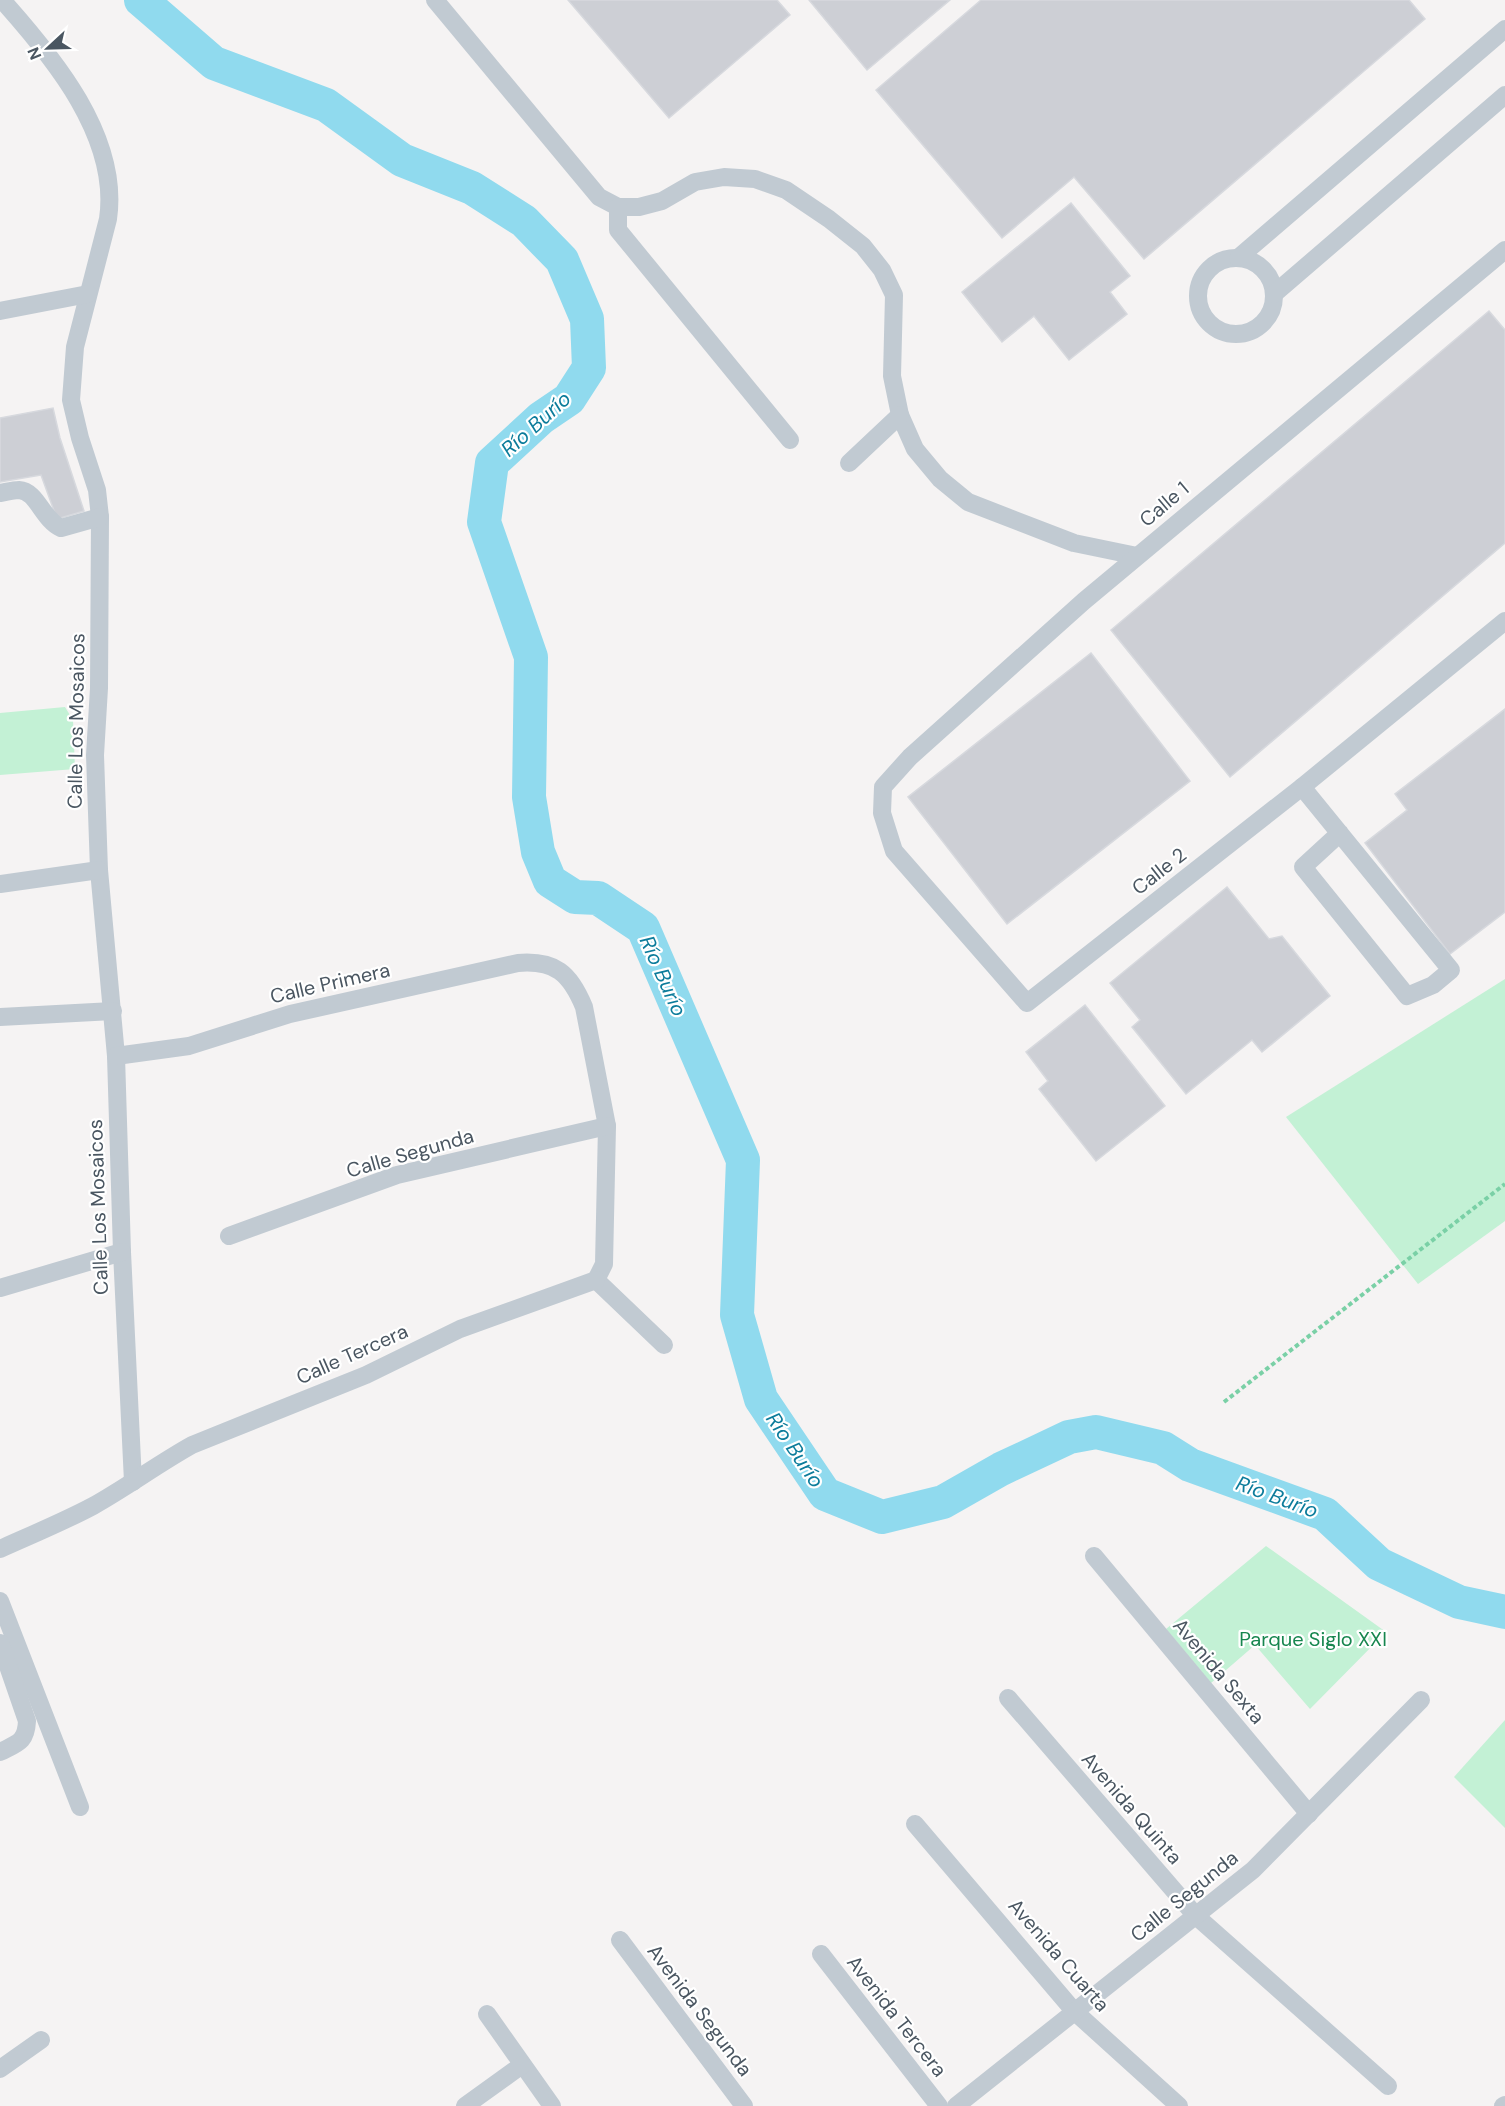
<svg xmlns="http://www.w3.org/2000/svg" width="1505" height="2106" viewBox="0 0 1505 2106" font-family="'DM Sans',sans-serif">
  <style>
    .green { fill: #c3f1d5 }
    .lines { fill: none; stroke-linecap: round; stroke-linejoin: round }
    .river { stroke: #90daee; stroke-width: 34 }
    .building { fill: #cdcfd5; stroke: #d7d9de; stroke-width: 1.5 }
    .path { stroke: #7ad0a6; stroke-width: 4; stroke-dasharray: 4.5 3; stroke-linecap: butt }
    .minor { stroke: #c1cad2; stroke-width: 18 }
    .labels { text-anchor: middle; stroke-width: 4.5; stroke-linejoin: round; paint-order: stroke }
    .street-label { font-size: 20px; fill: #4a5661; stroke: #fff }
    .park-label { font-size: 20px; fill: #17864f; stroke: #fff }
    .water-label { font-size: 21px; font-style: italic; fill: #0c7c9b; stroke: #fff }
  </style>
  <rect width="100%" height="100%" fill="#f5f3f3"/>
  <g class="green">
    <polygon points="65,707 73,720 75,769 0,775 0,713"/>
    <polygon points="1505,979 1505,1221 1418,1284 1286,1117"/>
    <polygon points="1266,1546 1386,1632 1310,1709 1255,1645 1211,1683 1166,1629"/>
    <polygon points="1505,1720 1505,1828 1454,1777"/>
  </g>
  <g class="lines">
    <polyline class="river" points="141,0 214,63 326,105 402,160 472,188 524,221 562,260 587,319 589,368 569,399 541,418 492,463 484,522 531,657 529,797 538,852 550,881 575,897 598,898 643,928 743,1160 737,1315 761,1399 825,1494 882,1517 943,1502 1001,1469 1069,1437 1096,1432 1163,1448 1190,1465 1325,1514 1379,1564 1459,1602 1505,1612"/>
  </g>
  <g class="building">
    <polygon points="568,0 777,0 790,15 669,118"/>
    <polygon points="809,0 950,0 867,70"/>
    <polygon points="981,0 1409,0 1425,19 1144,259 1074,177 1002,238 876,90"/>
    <polygon points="1071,203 1130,276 1110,292 1127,314 1069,360 1034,316 1002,342 962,292"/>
    <polygon points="1489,311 1505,330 1505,543 1230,777 1111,630"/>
    <polygon points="53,408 60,438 84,511 57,519 41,475 0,482 0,418"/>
    <polygon points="1091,653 1190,781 1007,924 908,797"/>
    <polygon points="1505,709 1505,912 1450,954 1365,843 1407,810 1395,794"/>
    <polygon points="1227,887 1269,939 1282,936 1330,996 1262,1052 1252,1040 1186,1094 1132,1027 1140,1020 1110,983"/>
    <polygon points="1085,1005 1165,1106 1096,1161 1039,1089 1048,1081 1026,1052"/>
  </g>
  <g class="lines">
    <polyline class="path" points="1224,1402 1505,1184"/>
    <g class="minor">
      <path d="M2,0C53,57 120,137 108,219L75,347L71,400L80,438L97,490L100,517L99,688L95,755L99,870L116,1056L122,1252L133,1482"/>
      <polyline points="435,0 599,197 618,207 639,207 662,201 695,182 724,177 755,179 786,190 829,219 863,246 882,270 894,295 892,376 900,415 915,449 940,479 968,502 1074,543 1137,556"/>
      <polyline points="618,207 618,230 790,440"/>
      <polyline points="1505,250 1084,601 910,757 883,787 882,813 894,851 1027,1003 1302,787 1505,621"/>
      <circle cx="1236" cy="296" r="38"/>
      <polyline points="1238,258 1505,29"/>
      <polyline points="1274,294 1505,95"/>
      <polyline points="0,311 88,294"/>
      <polyline points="849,463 900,415"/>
      <path d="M0,493C6,492 13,490 19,490C37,491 42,519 61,528L100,517"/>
      <polyline points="1302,787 1451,970 1433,985 1407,996 1303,867 1340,833"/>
      <polyline points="0,884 99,870"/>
      <polyline points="0,1017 113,1011"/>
      <path d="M116,1056L189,1046L290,1014L518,963C555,960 570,973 584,1007L607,1126L604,1264L596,1280"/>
      <polyline points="229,1236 397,1175 607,1126"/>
      <polyline points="596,1280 664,1345"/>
      <polyline points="0,1288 122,1252"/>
      <path d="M0,1549C31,1535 63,1522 93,1506C127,1487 158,1464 192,1445L366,1375L460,1329L596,1280"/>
      <polyline points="1094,1556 1309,1814"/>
      <polyline points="0,1601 80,1807"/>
      <path d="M0,1643L27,1721C26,1742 18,1743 0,1752"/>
      <polyline points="1008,1698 1196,1916 1388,2086"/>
      <polyline points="915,1824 1074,2011 1179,2106"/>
      <polyline points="620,1940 744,2106"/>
      <polyline points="821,1954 939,2106"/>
      <polyline points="487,2014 552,2106"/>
      <polyline points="0,2069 41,2040"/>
      <polyline points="465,2106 522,2065"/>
      <polyline points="956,2106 1253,1870 1421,1700"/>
      <polyline points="1503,2106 1505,2105"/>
    </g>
  </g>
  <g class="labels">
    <g class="street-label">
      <text transform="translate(1164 504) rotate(-40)" y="7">Calle 1</text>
      <text transform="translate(76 721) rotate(-89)" y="7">Calle Los Mosaicos</text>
      <text transform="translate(1159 871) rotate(-38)" y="7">Calle 2</text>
      <text transform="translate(330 983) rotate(-13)" y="7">Calle Primera</text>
      <text transform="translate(410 1153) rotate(-16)" y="7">Calle Segunda</text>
      <text transform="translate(98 1207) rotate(-92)" y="7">Calle Los Mosaicos</text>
      <text transform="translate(352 1354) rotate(-24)" y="7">Calle Tercera</text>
      <text transform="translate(1219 1671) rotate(50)" y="7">Avenida Sexta</text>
      <text transform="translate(1132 1808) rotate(49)" y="7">Avenida Quinta</text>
      <text transform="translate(1184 1896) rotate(-39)" y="7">Calle Segunda</text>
      <text transform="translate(1059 1955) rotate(49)" y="7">Avenida Cuarta</text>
      <text transform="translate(700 2010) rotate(53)" y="7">Avenida Segunda</text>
      <text transform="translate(897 2016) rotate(52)" y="7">Avenida Tercera</text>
    </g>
    <g class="park-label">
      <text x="1313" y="1646">Parque Siglo XXI</text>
    </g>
    <g class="water-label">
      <text transform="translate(536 424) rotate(-42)" y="7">Río Burío</text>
      <text transform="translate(663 976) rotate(66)" y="7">Río Burío</text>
      <text transform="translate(795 1450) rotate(56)" y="7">Río Burío</text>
      <text transform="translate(1277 1497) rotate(20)" y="7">Río Burío</text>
    </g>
  </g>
  <g transform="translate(48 48) rotate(248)" stroke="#ffffff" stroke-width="4.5" paint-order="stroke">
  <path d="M0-4.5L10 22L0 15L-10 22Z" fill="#4a5661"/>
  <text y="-9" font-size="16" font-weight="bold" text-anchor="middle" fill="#4a5661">N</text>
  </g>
</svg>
